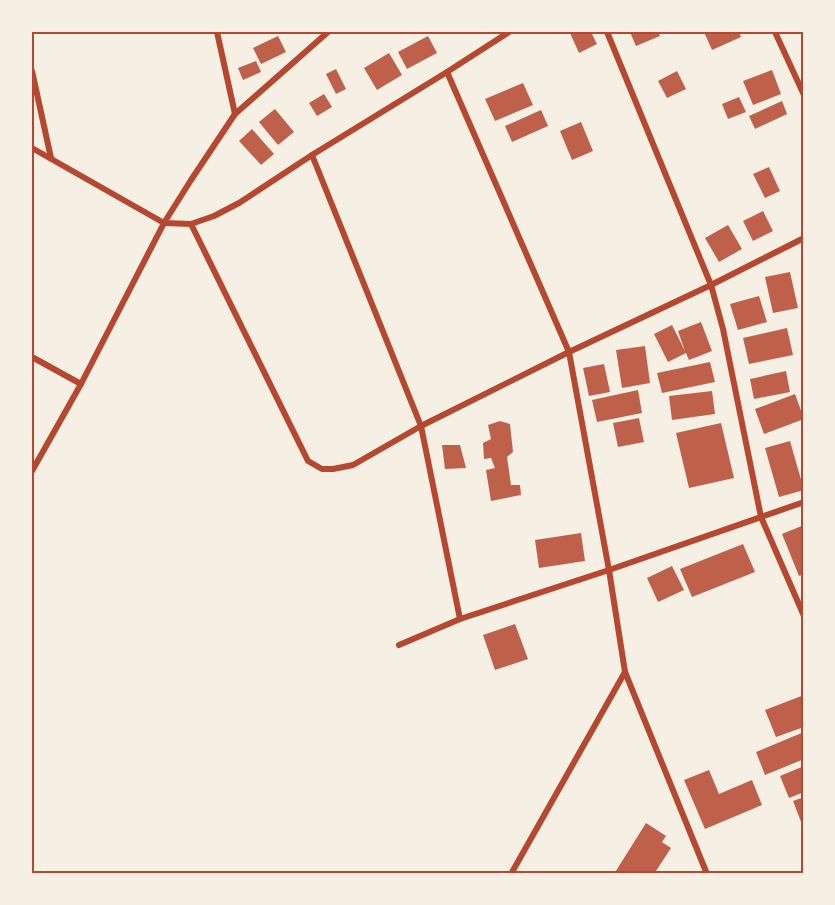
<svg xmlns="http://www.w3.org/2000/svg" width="835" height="905" viewBox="0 0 835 905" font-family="'Work Sans',sans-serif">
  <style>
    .building { fill: #bf614a }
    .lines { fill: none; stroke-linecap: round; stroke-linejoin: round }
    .minor { stroke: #b5482f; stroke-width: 6 }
    .neatline { fill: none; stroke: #b5482f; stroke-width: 2 }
  </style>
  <rect width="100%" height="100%" fill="#f6efe4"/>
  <g class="building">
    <polygon points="572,32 591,32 597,44 579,53 570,33"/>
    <polygon points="630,32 658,32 660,36 636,46"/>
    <polygon points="704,32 739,32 741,37 712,50"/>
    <polygon points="278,36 286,52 261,64 253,48"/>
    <polygon points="428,36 437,53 407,69 398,52"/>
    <polygon points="389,53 402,75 377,90 364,68"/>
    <polygon points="256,61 261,72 243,80 238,68"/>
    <polygon points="336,69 346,89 336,94 326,74"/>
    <polygon points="772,70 781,94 753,105 743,81"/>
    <polygon points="677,71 686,89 667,98 658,81"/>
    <polygon points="523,83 533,105 495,121 485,99"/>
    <polygon points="324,94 332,107 317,116 309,103"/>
    <polygon points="739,97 746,112 728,119 722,104"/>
    <polygon points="782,101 787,114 755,129 749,116"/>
    <polygon points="275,109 294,132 278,145 259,122"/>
    <polygon points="541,110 548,126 512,142 505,126"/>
    <polygon points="581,122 593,151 572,160 560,131"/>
    <polygon points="252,129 274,154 261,165 239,141"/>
    <polygon points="769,167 780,191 765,198 753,174"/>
    <polygon points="763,211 773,231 753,241 743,221"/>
    <polygon points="728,225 742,249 719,262 705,238"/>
    <polygon points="790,272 798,308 773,313 765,277"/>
    <polygon points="759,296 767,322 738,330 730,304"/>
    <polygon points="701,322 712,351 689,360 686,353 668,362 654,334 672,325 685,351 678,331"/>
    <polygon points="787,328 793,355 749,364 743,338"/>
    <polygon points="645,346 650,383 622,388 616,350"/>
    <polygon points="710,362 715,382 662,393 657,373"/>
    <polygon points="604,364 610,392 589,396 583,368"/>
    <polygon points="786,371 790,392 754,399 750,379"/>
    <polygon points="638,390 642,413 597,422 592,400"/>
    <polygon points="712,391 715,414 672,420 669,396"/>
    <polygon points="795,394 804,419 764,434 755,409"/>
    <polygon points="639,418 644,442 618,447 613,423"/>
    <polygon points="500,421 510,424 513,452 507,457 511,485 520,485 521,495 491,501 486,470 495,468 491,458 484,459 483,443 491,439 488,425"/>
    <polygon points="721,423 734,478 689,488 676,433"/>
    <polygon points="790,441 804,490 779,497 765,448"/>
    <polygon points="442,445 460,445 466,468 445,469"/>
    <polygon points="804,525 804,574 799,576 782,534"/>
    <polygon points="581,533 585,561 539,568 535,540"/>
    <polygon points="743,544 755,572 692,597 680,569"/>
    <polygon points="672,566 684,590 658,602 647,578"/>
    <polygon points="515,624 528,659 495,670 483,635"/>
    <polygon points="804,695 804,727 776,737 765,710"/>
    <polygon points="804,732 804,759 765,775 756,752"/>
    <polygon points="804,766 804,792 789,798 780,776"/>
    <polygon points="709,770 719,794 752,780 762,805 705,829 684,780"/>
    <polygon points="804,797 804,827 803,827 793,801"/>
    <polygon points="646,823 666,836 662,842 671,848 654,874 614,874"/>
  </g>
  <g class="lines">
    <g class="minor">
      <polyline points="217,32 235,114"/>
      <polyline points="607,32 711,285 723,329 761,517 804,616"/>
      <polyline points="775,32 804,95"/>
      <polyline points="32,71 51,158"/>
      <polyline points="447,72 569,352 609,570 625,672 707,874"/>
      <polyline points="32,148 164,223 191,224 214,216 239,203 312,155 447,72 509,32"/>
      <polyline points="312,155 421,426 460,619 609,570 804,502"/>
      <polyline points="191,224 308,461 322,469 333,469 353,465 421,426 569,352 711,285 804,238"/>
      <polyline points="32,357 81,384"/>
      <polyline points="32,471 81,384 164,223 191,180 235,114 328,32"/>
      <polyline points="399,645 460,619"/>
      <polyline points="511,874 625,672"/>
    </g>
  </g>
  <rect width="835" height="905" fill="none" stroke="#f6efe4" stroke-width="66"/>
  <rect x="33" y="33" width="769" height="839" class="neatline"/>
</svg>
